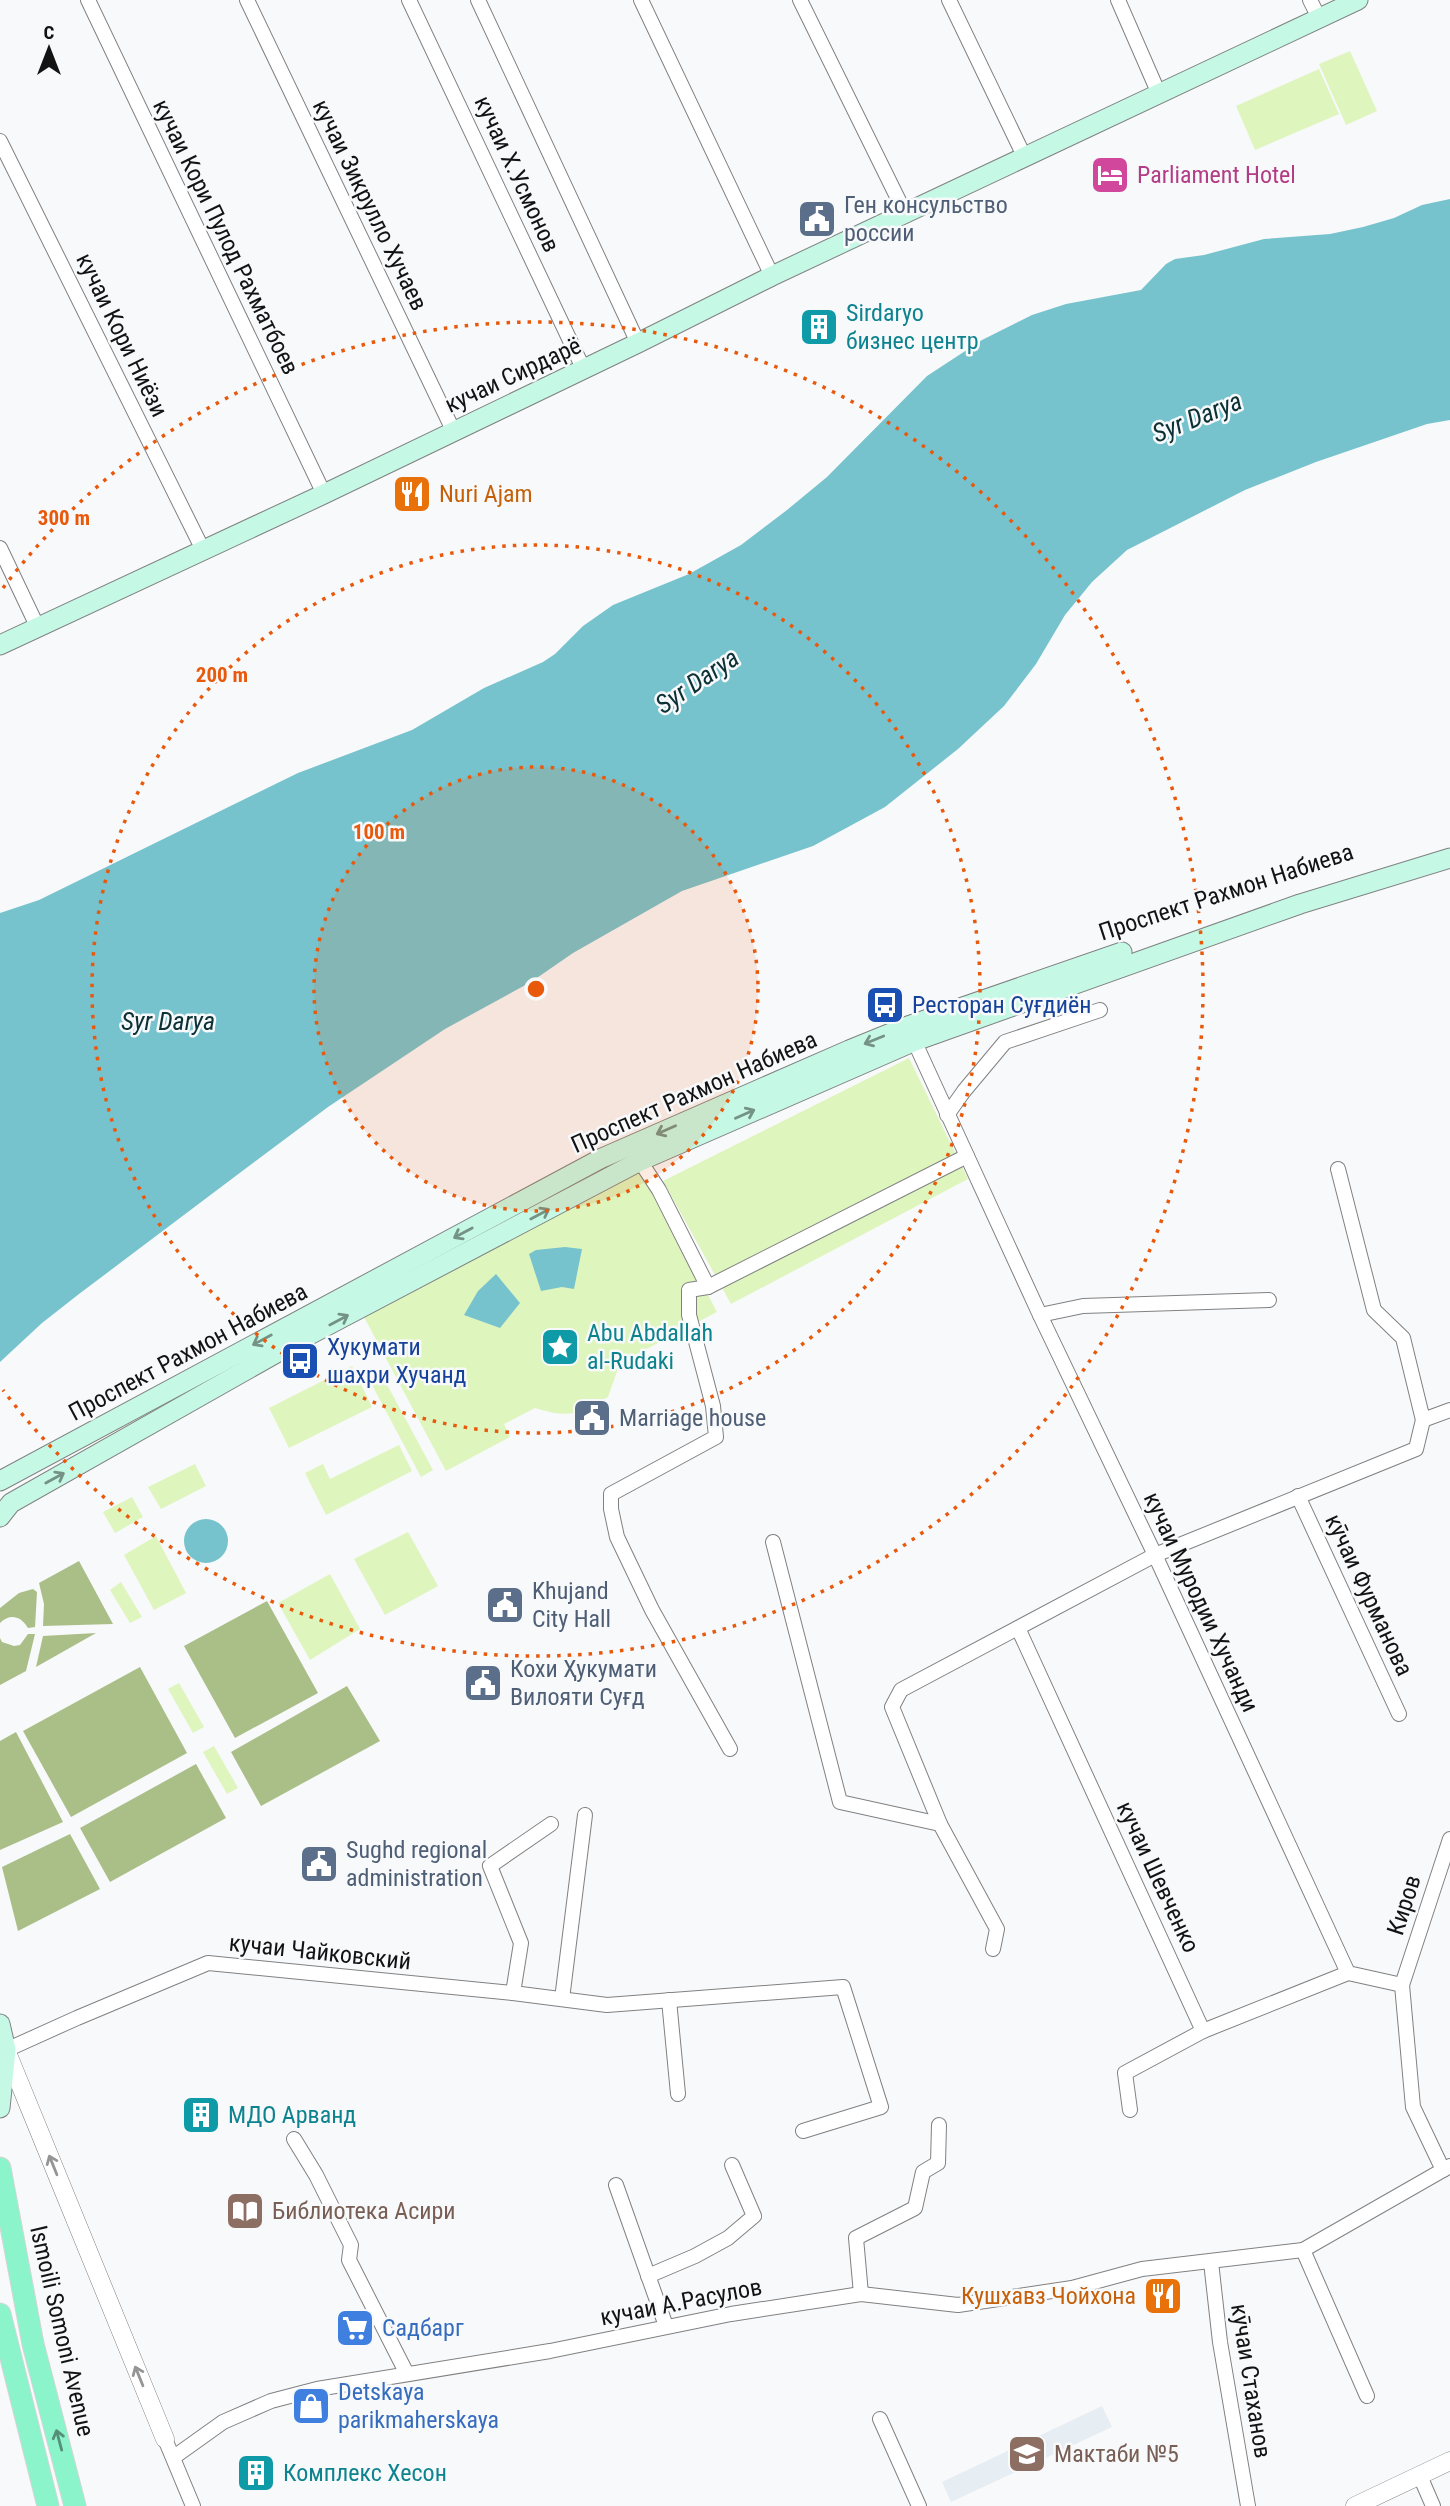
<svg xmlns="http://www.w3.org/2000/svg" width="1450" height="2506" viewBox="0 0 1450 2506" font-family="'Roboto Condensed',sans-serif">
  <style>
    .built { fill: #e6edf3 }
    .green { fill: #dff5be }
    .forest { fill: #aabe88 }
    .water { fill: #77c3cd }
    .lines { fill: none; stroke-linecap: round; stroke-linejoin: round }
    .minor-casing { stroke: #808182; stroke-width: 16 }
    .tertiary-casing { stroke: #808182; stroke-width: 19 }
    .secondary-casing { stroke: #808182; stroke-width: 21 }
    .primary-casing { stroke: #d5d5d5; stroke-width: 23 }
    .minor { stroke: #fff; stroke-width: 14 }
    .tertiary { stroke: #fff; stroke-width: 18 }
    .secondary { stroke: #c5f9e5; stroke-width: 19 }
    .primary { stroke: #8bf4cb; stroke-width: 21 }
    .oneway { stroke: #759286 }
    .oneway2 { stroke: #959595 }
    .oneway3 { stroke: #558f78 }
    .ring { fill: none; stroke: #e8590c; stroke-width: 3.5; stroke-dasharray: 3.5 7 }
    .labels { text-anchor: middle; stroke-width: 5; stroke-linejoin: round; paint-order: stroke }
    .street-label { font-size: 24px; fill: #131313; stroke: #f8f9fb }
    .hotel-label { font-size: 24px; fill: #b23c85; stroke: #f8f9fb; text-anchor: start }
    .service-label { font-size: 24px; fill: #4e5e75; stroke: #f8f9fb; text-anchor: start }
    .culture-label { font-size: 24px; fill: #0d838f; stroke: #f8f9fb; text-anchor: start }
    .food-label { font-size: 24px; fill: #c56008; stroke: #f8f9fb; text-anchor: start }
    .transit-label { font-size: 24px; fill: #164399; stroke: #f8f9fb; text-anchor: start }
    .education-label { font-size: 24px; fill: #785e54; stroke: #f8f9fb; text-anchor: start }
    .shop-label { font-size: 24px; fill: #366cbe; stroke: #f8f9fb; text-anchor: start }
    .water-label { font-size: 26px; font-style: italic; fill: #0b3136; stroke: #f8f9fb }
    .centre { fill: #e8590c; stroke: #f8f9fb; stroke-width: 3.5 }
    .ring-label { font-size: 21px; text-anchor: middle; font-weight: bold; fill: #e8590c; stroke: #f8f9fb; stroke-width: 5; stroke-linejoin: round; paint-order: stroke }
  </style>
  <rect width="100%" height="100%" fill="#f8f9fb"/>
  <polygon class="built" points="1102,2406 1112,2427 951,2502 942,2482"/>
  <g class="green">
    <polygon points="1350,51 1377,111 1346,125 1319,64"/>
    <polygon points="1319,69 1339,114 1255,150 1236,106"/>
    <polygon points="909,1058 968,1179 731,1304 663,1181"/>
    <path d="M642,1170L717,1312L620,1363L608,1397C576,1414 571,1419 535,1408L504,1424L510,1437L446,1471L364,1317Z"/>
    <polygon points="352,1366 372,1407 289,1448 269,1408"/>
    <polygon points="384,1379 433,1470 421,1477 372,1385"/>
    <polygon points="399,1445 412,1471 326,1515 305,1473 323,1464 330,1479"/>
    <polygon points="195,1464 206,1486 161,1509 148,1487"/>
    <polygon points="132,1497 143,1517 115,1533 103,1512"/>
    <polygon points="408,1532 438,1586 385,1615 354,1559"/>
    <polygon points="156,1536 186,1593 154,1610 124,1555"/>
    <polygon points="330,1574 360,1629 310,1660 278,1603"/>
    <polygon points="121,1582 142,1617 130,1623 110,1590"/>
    <polygon points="179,1683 204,1727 193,1733 168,1689"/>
    <polygon points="214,1746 238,1788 227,1794 203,1752"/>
  </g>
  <g class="forest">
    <polygon points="79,1561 113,1624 43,1626 44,1604 39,1583"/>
    <path d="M33,1589L37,1592L35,1627L28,1628C21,1616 10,1613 0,1623V1608L19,1593Z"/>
    <polygon points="267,1601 318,1693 235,1738 184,1646"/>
    <polygon points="96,1633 36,1667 43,1636"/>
    <polygon points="28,1634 35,1634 26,1671 0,1685 0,1638 2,1642 14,1646 20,1645"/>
    <polygon points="140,1667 187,1753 71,1817 23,1731"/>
    <polygon points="347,1686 380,1741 261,1806 231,1752"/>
    <polygon points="16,1732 63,1822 0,1850 0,1741"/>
    <polygon points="196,1764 226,1818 110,1882 80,1828"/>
    <polygon points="70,1834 100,1889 18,1931 2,1867"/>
  </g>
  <g class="water">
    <polygon points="1450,199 1450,420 1427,424 1316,462 1245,490 1127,550 1092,582 1065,615 1036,664 1004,706 958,749 885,807 813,846 682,891 573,953 531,982 445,1029 328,1107 241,1172 79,1294 42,1323 0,1362 0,913 39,900 298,773 412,730 484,688 543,662 555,654 583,626 613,605 689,574 741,545 787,510 827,477 927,376 982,340 1032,315 1066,304 1141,290 1166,264 1175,259 1204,255 1264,239 1330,234 1363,227 1394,218 1422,205"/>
    <polygon points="565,1247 582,1249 574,1289 562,1287 541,1291 529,1254 536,1250"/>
    <polygon points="496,1274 520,1303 500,1328 464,1315 478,1291"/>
    <circle cx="206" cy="1541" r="22"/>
  </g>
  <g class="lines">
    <defs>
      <g id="minor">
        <polyline points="88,0 324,494"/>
        <polyline points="247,0 453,430"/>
        <polyline points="409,0 583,368"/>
        <polyline points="478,0 638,343"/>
        <polyline points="641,0 772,276"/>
        <polyline points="800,0 905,213"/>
        <polyline points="949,0 1025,158"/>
        <polyline points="1118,0 1159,94"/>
        <polyline points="1310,0 1319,18"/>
        <polyline points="0,141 203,550"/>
        <polyline points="0,548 38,628"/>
        <polyline points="911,1034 1040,1315 1155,1555 1348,1973 1402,1985 1413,2107 1443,2170"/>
        <polyline points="947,1115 964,1091 1005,1042 1100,1010"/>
        <polyline points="640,1161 659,1190 708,1287"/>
        <polyline points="1338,1169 1374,1310 1403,1338 1423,1420 1450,1410"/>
        <polyline points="1040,1315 1083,1306 1269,1300"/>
        <polyline points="1298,1496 1399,1714"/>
        <polyline points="773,1542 840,1802 940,1824"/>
        <polyline points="1018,1628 1203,2031 1125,2073 1130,2110"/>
        <polyline points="730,1749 652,1610 617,1537 611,1509 611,1494 716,1437 713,1406 689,1315 689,1290 708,1287 967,1156"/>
        <polyline points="993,1949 997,1929 940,1824 892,1707 901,1690 1155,1555 1416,1449 1423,1420"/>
        <polyline points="1402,1985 1450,1839"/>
        <polyline points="513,1993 521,1943 490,1866 551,1824"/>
        <polyline points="562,1999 585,1815"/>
        <polyline points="669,2000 678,2094"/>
        <polyline points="1203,2031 1348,1973"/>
        <polyline points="6,2050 77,2018 208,1963 513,1993 607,2005 843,1987 881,2107 803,2131"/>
        <polyline points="294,2139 316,2175 351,2245 349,2260 407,2374"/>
        <polyline points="616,2185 666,2326"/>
        <polyline points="1303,2250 1367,2396"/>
        <polyline points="1211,2262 1220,2342 1248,2506"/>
        <polyline points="648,2276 695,2256 728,2238 754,2216 732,2165"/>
        <polyline points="861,2294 856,2238 915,2208 923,2172 938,2163 939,2125"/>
        <polyline points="880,2419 919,2506"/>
        <polyline points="165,2439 193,2506"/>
        <polyline points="174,2457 223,2422 271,2401 317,2389 550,2351 731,2314 861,2294 958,2305 1072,2288 1142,2269 1303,2250 1450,2166"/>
        <polyline points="1420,2476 1433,2506"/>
      </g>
      <g id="tertiary">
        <polyline points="6,2050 165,2439"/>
        <polyline points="1355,2506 1450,2461"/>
      </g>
      <g id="secondary">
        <polyline points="0,645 324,494 638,343 772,276 1358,0"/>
        <polyline points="0,1481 602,1158 849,1050 908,1026 1122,952"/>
        <polyline points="0,1517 11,1503 294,1343 640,1161 915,1041 1300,904 1450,858"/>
        <polyline points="0,2024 6,2050 0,2108"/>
      </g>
      <g id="primary">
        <polyline points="0,2168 33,2344 75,2506"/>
        <polyline points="0,2314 48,2506"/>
      </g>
    </defs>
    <use href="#minor" class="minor-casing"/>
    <use href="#tertiary" class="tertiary-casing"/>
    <use href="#secondary" class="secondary-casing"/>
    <use href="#primary" class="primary-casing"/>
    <use href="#minor" class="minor"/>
    <use href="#tertiary" class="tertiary"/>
    <use href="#secondary" class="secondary"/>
    <use href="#primary" class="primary"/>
  </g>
  <defs><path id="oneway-shaft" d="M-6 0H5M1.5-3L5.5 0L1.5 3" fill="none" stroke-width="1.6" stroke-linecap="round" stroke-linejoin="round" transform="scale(1.75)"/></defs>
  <g class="oneway">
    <use href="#oneway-shaft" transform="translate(874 1040) rotate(158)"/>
    <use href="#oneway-shaft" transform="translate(745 1114) rotate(-24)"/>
    <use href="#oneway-shaft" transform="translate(666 1130) rotate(156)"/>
    <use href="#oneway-shaft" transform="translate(540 1214) rotate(-28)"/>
    <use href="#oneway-shaft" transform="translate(463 1233) rotate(152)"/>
    <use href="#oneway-shaft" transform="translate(339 1320) rotate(-28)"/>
    <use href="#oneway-shaft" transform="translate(262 1340) rotate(152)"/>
    <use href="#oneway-shaft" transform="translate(55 1478) rotate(-29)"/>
  </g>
  <g class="oneway2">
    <use href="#oneway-shaft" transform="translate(53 2165) rotate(-112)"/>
    <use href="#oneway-shaft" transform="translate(139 2376) rotate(-112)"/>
  </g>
  <use class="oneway3" href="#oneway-shaft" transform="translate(59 2440) rotate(-105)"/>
  <circle cx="536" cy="989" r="222" fill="#e8590c" fill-opacity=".12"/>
  <g class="ring">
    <circle cx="536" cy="989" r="222"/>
    <circle cx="536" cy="989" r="444"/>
    <path d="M3 588A667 667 0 1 1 3 1390"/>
  </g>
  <defs>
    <symbol id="hotel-square" viewBox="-11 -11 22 22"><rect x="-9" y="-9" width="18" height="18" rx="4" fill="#d1479c" stroke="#f8f9fb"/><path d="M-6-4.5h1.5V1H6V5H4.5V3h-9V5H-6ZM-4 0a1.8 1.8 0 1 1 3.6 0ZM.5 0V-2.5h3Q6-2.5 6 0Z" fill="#fff"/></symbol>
    <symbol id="civic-square" viewBox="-11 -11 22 22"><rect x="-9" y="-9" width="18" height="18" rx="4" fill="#5c6f8a" stroke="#f8f9fb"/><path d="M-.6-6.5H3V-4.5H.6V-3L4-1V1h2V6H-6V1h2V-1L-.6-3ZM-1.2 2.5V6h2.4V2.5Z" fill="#fff"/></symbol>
    <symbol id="building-square" viewBox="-11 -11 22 22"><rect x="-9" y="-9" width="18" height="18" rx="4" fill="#0f9aa8" stroke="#f8f9fb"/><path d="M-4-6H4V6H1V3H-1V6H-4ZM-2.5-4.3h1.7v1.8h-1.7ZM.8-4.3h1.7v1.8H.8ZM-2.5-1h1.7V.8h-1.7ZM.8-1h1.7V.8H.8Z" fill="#fff"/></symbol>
    <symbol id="restaurant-square" viewBox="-11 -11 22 22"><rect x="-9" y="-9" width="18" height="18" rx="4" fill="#e8710a" stroke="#f8f9fb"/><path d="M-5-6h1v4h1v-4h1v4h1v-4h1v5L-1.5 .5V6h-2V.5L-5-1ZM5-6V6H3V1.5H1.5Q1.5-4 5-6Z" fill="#fff"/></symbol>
    <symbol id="bus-square" viewBox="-11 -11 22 22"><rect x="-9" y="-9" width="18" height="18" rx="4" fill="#1a4fb4" stroke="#f8f9fb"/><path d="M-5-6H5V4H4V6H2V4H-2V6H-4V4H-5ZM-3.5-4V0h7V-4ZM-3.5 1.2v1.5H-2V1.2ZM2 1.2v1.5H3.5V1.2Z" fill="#fff"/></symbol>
    <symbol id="sight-square" viewBox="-11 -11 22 22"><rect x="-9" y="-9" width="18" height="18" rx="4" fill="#0f9aa8" stroke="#f8f9fb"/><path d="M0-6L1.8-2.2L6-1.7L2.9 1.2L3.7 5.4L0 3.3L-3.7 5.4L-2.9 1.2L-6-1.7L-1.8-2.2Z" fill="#fff"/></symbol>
    <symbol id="library-square" viewBox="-11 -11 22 22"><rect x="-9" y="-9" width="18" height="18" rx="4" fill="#8d6e63" stroke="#f8f9fb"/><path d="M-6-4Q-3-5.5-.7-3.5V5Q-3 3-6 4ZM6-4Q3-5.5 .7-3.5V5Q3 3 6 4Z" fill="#fff"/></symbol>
    <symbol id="supermarket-square" viewBox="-11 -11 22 22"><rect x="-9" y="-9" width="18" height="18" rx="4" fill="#3f7fe0" stroke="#f8f9fb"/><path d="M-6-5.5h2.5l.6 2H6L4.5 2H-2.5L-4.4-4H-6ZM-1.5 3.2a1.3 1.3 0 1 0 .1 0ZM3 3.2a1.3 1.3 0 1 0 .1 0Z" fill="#fff"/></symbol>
    <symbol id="shop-square" viewBox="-11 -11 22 22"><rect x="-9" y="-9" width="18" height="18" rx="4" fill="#3f7fe0" stroke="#f8f9fb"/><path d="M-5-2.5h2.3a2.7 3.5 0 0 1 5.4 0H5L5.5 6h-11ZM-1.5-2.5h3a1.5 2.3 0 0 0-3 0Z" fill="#fff"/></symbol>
    <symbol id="school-square" viewBox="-11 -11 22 22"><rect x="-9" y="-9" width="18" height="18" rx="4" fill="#8d6e63" stroke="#f8f9fb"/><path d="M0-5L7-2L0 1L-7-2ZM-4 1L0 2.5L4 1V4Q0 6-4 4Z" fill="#fff"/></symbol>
  </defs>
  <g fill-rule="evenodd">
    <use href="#hotel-square" x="1088" y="153" width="44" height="44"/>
    <use href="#civic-square" x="795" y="197" width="44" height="44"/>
    <use href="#building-square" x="797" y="305" width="44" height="44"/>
    <use href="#restaurant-square" x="390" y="472" width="44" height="44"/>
    <use href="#bus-square" x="863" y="983" width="44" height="44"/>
    <use href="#sight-square" x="538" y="1325" width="44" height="44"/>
    <use href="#bus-square" x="278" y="1339" width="44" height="44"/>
    <use href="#civic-square" x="570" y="1396" width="44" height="44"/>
    <use href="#civic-square" x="483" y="1583" width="44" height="44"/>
    <use href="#civic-square" x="461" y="1661" width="44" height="44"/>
    <use href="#civic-square" x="297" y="1842" width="44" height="44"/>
    <use href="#building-square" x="179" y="2093" width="44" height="44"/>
    <use href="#library-square" x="223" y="2189" width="44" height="44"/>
    <use href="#restaurant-square" x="1141" y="2274" width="44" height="44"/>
    <use href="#supermarket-square" x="333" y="2306" width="44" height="44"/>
    <use href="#shop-square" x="289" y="2384" width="44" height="44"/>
    <use href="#school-square" x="1005" y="2432" width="44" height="44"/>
    <use href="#building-square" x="234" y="2451" width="44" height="44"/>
  </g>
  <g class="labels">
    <g class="street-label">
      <text transform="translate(517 174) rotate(65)" y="8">кучаи Х.Усмонов</text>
      <text transform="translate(370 205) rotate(64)" y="8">кучаи Зикрулло Хучаев</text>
      <text transform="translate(226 237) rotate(64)" y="8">кучаи Кори Пулод Рахматбоев</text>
      <text transform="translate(122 335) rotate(64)" y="8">кучаи Кори Ниёзи</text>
      <text transform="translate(513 375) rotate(-25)" y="8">кучаи Сирдарё</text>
      <text transform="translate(1226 892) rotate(-18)" y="8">Проспект Рахмон Набиева</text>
      <text transform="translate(694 1092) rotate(-24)" y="8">Проспект Рахмон Набиева</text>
      <text transform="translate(188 1352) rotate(-28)" y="8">Проспект Рахмон Набиева</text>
      <text transform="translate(1369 1595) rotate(65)" y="8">кӯчаи Фурманова</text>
      <text transform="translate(1201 1602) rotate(65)" y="8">кучаи Муродии Хучанди</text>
      <text transform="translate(1158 1877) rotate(65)" y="8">кучаи Шевченко</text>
      <text transform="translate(1404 1905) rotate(-72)" y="8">Киров</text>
      <text transform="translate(320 1952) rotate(6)" y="8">кучаи Чайковский</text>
      <text transform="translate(681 2302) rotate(-11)" y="8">кучаи А.Расулов</text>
      <text transform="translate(62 2331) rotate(77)" y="8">Ismoili Somoni Avenue</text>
      <text transform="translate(1251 2381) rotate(81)" y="8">кӯчаи Стаханов</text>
    </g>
    <g class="hotel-label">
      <text x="1137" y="183">Parliament Hotel</text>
    </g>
    <g class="service-label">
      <text x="844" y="213">Ген консульство<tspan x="844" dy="28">россии</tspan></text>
      <text x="619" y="1426">Marriage house</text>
      <text x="532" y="1599">Khujand<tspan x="532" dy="28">City Hall</tspan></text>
      <text x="510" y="1677">Кохи Ҳукумати<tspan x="510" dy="28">Вилояти Суғд</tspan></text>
      <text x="346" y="1858">Sughd regional<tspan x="346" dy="28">administration</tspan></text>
    </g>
    <g class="culture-label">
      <text x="846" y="321">Sirdaryo<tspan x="846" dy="28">бизнес центр</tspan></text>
      <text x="587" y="1341">Abu Abdallah<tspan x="587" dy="28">al-Rudaki</tspan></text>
      <text x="228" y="2123">МДО Арванд</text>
      <text x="283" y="2481">Комплекс Хесон</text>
    </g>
    <g class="food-label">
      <text x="439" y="502">Nuri Ajam</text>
      <text x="1136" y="2304" text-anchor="end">Кушхавз Чойхона</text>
    </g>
    <g class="transit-label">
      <text x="912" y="1013">Ресторан Суғдиён</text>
      <text x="327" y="1355">Хукумати<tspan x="327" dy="28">шахри Хучанд</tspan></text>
    </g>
    <g class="education-label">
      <text x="272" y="2219">Библиотека Асири</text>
      <text x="1054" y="2462">Мактаби №5</text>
    </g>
    <g class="shop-label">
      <text x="382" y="2336">Садбарг</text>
      <text x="338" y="2400">Detskaya<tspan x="338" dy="28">parikmaherskaya</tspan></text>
    </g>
    <g class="water-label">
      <text transform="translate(1197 417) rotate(-22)" y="9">Syr Darya</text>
      <text transform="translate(697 681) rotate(-34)" y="9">Syr Darya</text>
      <text x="168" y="1030">Syr Darya</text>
    </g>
  </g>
  <circle cx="536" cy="989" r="10" class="centre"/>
  <g class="ring-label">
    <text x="64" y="525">300 m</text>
    <text x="222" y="682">200 m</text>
    <text x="379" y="839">100 m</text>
  </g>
  <g transform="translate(49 49)" stroke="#f8f9fb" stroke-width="5" paint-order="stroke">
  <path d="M0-5L12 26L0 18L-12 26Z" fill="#131313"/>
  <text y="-10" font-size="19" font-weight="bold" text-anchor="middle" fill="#131313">С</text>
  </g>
</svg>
